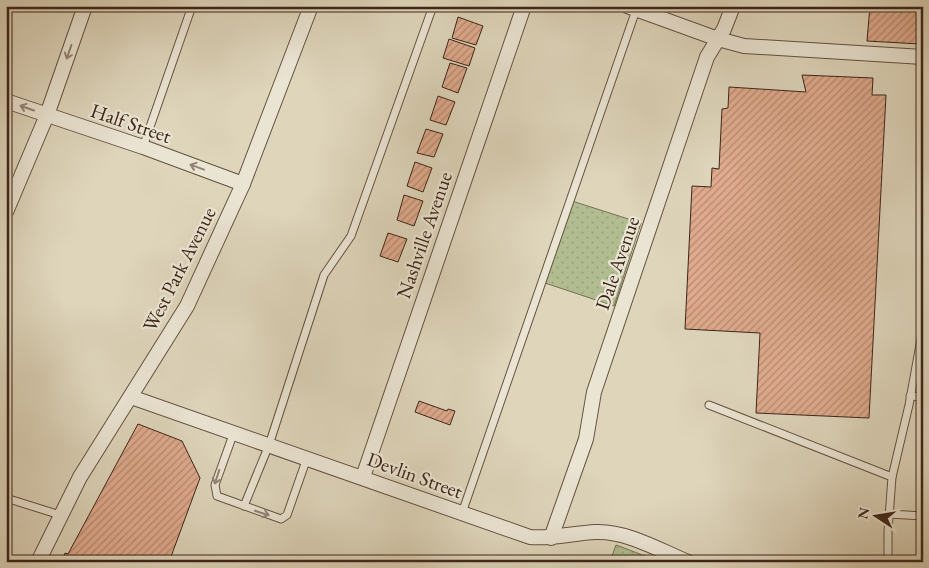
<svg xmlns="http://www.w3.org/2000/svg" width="929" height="568" viewBox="0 0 929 568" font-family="'EB Garamond',serif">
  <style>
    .grass { fill: url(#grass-dots); stroke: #767154 }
    .building { fill: url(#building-hatch); stroke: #3c2518 }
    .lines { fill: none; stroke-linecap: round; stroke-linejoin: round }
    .lane-casing { stroke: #645141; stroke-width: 9 }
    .street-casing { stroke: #645141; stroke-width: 16 }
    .lane { stroke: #eae4d3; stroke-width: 7 }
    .street { stroke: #eae4d3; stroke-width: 14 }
    .oneway { stroke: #938476 }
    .labels { text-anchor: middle; stroke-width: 4.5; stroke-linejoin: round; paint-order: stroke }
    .street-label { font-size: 20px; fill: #3c2518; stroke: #eae4d3 }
  </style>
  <defs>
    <pattern id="grass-dots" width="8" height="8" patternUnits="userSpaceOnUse" patternTransform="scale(1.25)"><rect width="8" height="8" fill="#b1bd90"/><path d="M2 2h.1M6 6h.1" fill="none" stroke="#99a27b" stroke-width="1.8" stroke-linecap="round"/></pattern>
    <pattern id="building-hatch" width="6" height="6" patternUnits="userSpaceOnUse" patternTransform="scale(1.25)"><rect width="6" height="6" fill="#dfaa8d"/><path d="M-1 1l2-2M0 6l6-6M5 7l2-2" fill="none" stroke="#b68a72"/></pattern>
  </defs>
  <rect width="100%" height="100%" fill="#ded5bb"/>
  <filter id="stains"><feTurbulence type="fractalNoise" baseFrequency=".004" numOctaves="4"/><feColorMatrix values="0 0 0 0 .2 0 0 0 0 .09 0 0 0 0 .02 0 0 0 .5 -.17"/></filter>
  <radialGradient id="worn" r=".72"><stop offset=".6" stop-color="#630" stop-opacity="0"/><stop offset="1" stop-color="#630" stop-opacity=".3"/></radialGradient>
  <g class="grass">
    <polygon points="572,201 641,223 614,306 545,283"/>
    <polygon points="616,545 661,562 610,562"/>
  </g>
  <g class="building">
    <polygon points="870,6 922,6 920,44 867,41"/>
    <polygon points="458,17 483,26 476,45 452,38"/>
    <polygon points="449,39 475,48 469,66 443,58"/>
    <polygon points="450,63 467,68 458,93 442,87"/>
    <polygon points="802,75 873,78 872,95 886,95 869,418 756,413 760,333 685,329 692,186 711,187 712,168 719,169 722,109 728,108 729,87 806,92"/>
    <polygon points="438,96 455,102 446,125 430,120"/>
    <polygon points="426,129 443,134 434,157 417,153"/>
    <polygon points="415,162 432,168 423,192 407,186"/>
    <polygon points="404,195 423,201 414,226 397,220"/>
    <polygon points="388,233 407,239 398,262 380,256"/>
    <polygon points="419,401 447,411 448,409 455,411 450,425 415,412"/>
    <polygon points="138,424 182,441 200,478 169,562 62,562 65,553 68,554"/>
  </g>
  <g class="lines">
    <defs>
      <g id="lane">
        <polyline points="143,147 192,6"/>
        <polyline points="910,396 923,397"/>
        <polyline points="709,405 892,477 888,531 888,562"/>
        <polyline points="234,432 215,485 217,496 281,519 287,515 307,458"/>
        <polyline points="892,477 909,405 923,328"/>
        <polyline points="6,498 60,515"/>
        <polyline points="244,506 269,445 324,275 351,236 433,6"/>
        <polyline points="462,513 636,10"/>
        <polyline points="889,514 923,516"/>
      </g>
      <g id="street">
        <polyline points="627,6 718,39 744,46 923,57"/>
        <polyline points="6,101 143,147 243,184"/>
        <polyline points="6,212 47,115 85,6"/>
        <path d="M131,397L530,537C552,539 573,533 596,532C627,531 659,550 688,562"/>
        <polyline points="363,477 524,6"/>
        <polyline points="551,538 586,439 594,392 707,57 724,29 733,6"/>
        <polyline points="38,562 80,477 187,306 243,184 311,6"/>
      </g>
    </defs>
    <use href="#lane" class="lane-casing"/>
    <use href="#street" class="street-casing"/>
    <use href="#lane" class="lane"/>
    <use href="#street" class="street"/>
  </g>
  <defs><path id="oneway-shaft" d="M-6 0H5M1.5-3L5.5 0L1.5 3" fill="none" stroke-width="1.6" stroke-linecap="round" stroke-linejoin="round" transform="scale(1.25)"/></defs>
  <g class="oneway">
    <use href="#oneway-shaft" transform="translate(69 52) rotate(109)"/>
    <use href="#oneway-shaft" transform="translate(27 108) rotate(-161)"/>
    <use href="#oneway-shaft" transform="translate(197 167) rotate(-160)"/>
    <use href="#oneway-shaft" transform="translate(217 477) rotate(108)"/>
    <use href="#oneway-shaft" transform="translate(262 513) rotate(18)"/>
  </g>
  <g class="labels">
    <g class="street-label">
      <text transform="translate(131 123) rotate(19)" y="7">Half Street</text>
      <text transform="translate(424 235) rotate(-71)" y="7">Nashville Avenue</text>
      <text transform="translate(617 263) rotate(-71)" y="7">Dale Avenue</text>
      <text transform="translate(179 269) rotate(-63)" y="7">West Park Avenue</text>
      <text transform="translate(415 475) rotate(20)" y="7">Devlin Street</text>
    </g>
  </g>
  <rect width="929" height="568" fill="none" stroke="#ded5bb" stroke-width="25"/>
  <rect x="8" y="8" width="914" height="553" fill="none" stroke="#3c2518" stroke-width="2.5"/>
  <rect x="12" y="12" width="904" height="543" fill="none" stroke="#3c2518"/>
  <g transform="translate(876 516) rotate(282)" stroke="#eae4d3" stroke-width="4" paint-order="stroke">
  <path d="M0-4L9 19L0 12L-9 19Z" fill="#3c2518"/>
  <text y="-8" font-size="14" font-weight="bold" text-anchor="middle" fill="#3c2518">N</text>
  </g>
  <rect width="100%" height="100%" filter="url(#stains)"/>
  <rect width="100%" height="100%" fill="url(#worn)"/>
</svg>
